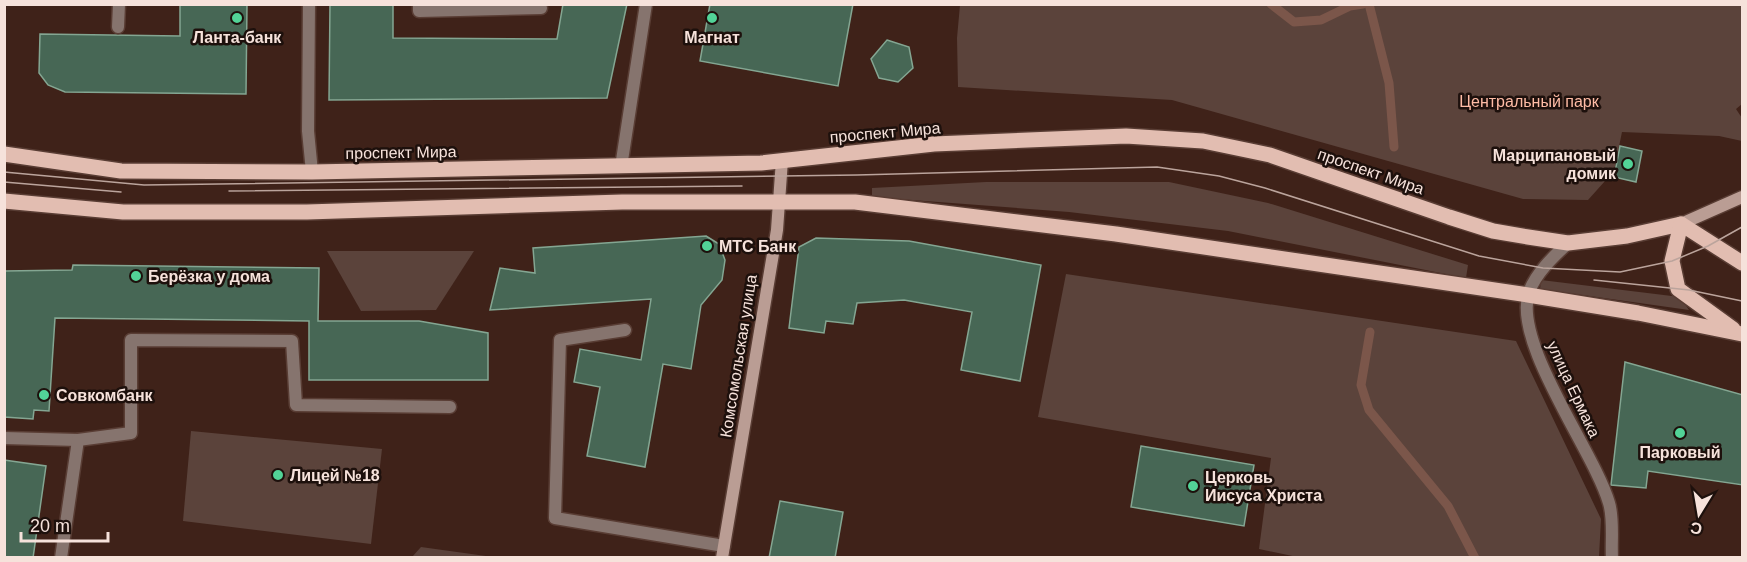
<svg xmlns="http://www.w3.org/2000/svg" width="1747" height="562" viewBox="0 0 1747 562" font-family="Arial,sans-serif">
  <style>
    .green { fill: #5b433b }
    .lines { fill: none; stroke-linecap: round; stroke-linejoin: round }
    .stream { stroke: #7b564a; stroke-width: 9 }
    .building { fill: #476755; stroke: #84a692; stroke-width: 1.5 }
    .service-casing { stroke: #593d34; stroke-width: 15 }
    .minor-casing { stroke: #593d34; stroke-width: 15 }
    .secondary-casing { stroke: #593d34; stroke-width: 15 }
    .primary-casing { stroke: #593d34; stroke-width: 18 }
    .service { stroke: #86746e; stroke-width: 12 }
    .minor { stroke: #86746e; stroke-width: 12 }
    .secondary { stroke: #ba9d94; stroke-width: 12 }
    .primary { stroke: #e2bdb1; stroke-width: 15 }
    .tram { stroke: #bba49c; stroke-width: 1.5 }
    .poi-dot { fill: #52d397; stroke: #1d100c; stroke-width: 2 }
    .labels { text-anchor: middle; stroke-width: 5; stroke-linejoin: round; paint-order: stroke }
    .poi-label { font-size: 16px; font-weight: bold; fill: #f6e2db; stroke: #1d100c; text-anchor: start }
    .park-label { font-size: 16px; fill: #ffbca6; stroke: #1d100c }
    .street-label { font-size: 16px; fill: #f6e2db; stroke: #1d100c }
  </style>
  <rect width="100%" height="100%" fill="#3f2219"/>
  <g class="green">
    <polygon points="960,5 1742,5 1742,104 1736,109 1742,118 1742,141 1719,136 1622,132 1614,171 1588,200 1523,199 1172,100 958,87 957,38"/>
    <polygon points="986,182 1169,182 1268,203 1468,265 1466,278 1228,231 1069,212 872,197 872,188"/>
    <polygon points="327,251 474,251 436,310 361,311"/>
    <polygon points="1066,274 1516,341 1601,519 1599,557 1302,558 1259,549 1271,458 1038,417"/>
    <polygon points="1541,280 1680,297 1689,310 1540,289"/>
    <polygon points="191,431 382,449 371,544 183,521"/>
    <polygon points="421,547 493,557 412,557"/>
  </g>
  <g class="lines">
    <g class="stream">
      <polyline points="1271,4 1294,22 1321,20 1350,6 1363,4"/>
      <polyline points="1369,4 1389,83 1394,147"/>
      <polyline points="1370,332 1361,385 1369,410 1448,506 1475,558"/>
    </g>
  </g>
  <g class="building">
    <polygon points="180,4 247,4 246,94 65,92 48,85 39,73 40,34 180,36"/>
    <polygon points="330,4 393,4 393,38 557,39 563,4 627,4 607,98 329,100"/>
    <polygon points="710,4 853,4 838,86 700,61"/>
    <polygon points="887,40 909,47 913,68 898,82 879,78 871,59"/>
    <polygon points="1620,146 1642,151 1636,182 1614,177"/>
    <polygon points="706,236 719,244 725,260 722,280 701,305 691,369 663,364 645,467 587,456 600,387 574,382 580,349 641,360 651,299 490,310 500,268 535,273 533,248"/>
    <polygon points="816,238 909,241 1041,265 1020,381 961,370 972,312 904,300 857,303 853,324 826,321 824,333 789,328 799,247"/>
    <polygon points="73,265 319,268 318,321 419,321 488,333 488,380 309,380 309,321 55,318 49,411 34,410 33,419 4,417 4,271 72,270"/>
    <polygon points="1625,362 1743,395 1743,485 1648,471 1646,488 1611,485"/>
    <polygon points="1141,446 1254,465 1244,526 1131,507"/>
    <polygon points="4,460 46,466 33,558 4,558"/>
    <polygon points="780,501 843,512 835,558 769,558"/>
  </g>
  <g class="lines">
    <defs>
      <g id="service">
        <polyline points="419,4 419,11 541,8"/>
        <polyline points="118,27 119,4"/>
        <polyline points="625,330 560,340 555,518 724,546"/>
        <polyline points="4,438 78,440"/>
        <polyline points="61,558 78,440 131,433 131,340 292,341 296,405 450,407"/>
      </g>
      <g id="minor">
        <polyline points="309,4 308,131 312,172"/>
        <polyline points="621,167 646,4"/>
        <path d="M1568,243C1553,257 1536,273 1529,292C1512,343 1594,451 1609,503C1614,519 1611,541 1612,558"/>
      </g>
      <g id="secondary">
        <polyline points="1681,224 1742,197"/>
        <polyline points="722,558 777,230 782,160"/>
      </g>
      <g id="primary">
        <polyline points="4,154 121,171 312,172 761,163 934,144 1126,136 1203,141 1270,155 1449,217 1493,231 1528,237 1568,243 1627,236 1681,224 1742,263"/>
        <polyline points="4,201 123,212 307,212 622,202 855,202 1116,234 1528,295 1638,313 1742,334"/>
        <polyline points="1681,224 1672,261 1678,289 1733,329"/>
      </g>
    </defs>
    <use href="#service" class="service-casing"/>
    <use href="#minor" class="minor-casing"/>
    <use href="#secondary" class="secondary-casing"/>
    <use href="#primary" class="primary-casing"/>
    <use href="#service" class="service"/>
    <use href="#minor" class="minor"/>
    <use href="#secondary" class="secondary"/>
    <use href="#primary" class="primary"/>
    <g class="tram">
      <polyline points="4,172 144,185 857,175 1157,167 1219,176 1265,188 1479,256 1543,268 1620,272 1672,261 1708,246 1742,227"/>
      <polyline points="4,182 121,192"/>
      <polyline points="229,191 742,186"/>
      <polyline points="1594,280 1689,290 1742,301"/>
    </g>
  </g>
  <g class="poi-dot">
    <circle cx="237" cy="18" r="6"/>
    <circle cx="712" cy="18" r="6"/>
    <circle cx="1628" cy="164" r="6"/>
    <circle cx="707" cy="246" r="6"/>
    <circle cx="136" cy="276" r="6"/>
    <circle cx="44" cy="395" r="6"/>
    <circle cx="1680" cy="433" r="6"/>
    <circle cx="278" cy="475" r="6"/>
    <circle cx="1193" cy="486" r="6"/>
  </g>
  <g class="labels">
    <g class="poi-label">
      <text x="237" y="43" text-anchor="middle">Ланта-банк</text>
      <text x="712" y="43" text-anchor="middle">Магнат</text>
      <text x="1616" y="161" text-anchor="end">Марципановый<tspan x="1616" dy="18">домик</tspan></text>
      <text x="719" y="252">МТС Банк</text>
      <text x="148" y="282">Берёзка у дома</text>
      <text x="56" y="401">Совкомбанк</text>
      <text x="1680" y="458" text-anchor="middle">Парковый</text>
      <text x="290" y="481">Лицей №18</text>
      <text x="1205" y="483">Церковь<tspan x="1205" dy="18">Иисуса Христа</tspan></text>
    </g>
    <g class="park-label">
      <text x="1529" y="107">Центральный парк</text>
    </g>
    <g class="street-label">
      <text transform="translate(885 132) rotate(-5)" y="6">проспект Мира</text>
      <text transform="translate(401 152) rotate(-1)" y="6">проспект Мира</text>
      <text transform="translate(1371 171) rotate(19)" y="6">проспект Мира</text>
      <text transform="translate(738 356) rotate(-81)" y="6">Комсомольская улица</text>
      <text transform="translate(1574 389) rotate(65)" y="6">улица Ермака</text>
    </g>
  </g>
  <rect width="1747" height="562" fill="none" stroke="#f6e2db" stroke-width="12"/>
  <g transform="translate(1699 514) rotate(191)" stroke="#1d100c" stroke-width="4.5" paint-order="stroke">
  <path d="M0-4.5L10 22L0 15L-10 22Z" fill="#f6e2db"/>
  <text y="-9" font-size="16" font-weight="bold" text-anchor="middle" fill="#f6e2db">С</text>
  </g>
  <path d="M21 532v9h87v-9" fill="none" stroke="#f6e2db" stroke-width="3"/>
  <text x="30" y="532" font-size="18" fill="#f6e2db" stroke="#1d100c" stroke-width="4.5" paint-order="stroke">20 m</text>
</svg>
